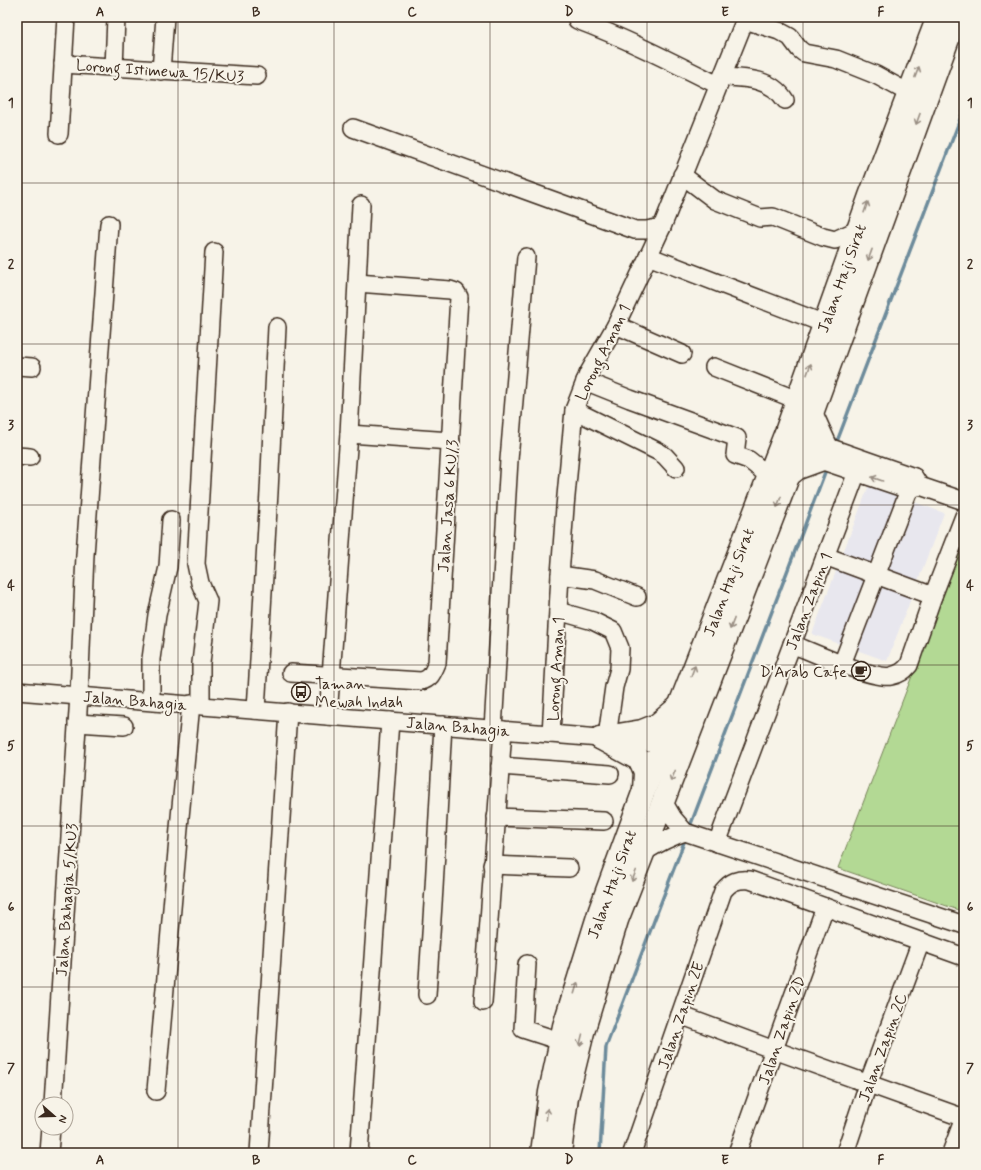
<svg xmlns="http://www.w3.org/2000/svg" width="981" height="1170" viewBox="0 0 981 1170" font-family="Mynerve,sans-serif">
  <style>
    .built { fill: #e8e7ee }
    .green { fill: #b3d994; stroke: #778259 }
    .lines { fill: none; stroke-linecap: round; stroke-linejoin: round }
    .stream { stroke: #6d8b9b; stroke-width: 3.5 }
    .minor-casing { stroke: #3b2a1e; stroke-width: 20 }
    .major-casing { stroke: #3b2a1e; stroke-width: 25 }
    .minor { stroke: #f7f3e8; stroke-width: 17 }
    .major { stroke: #f7f3e8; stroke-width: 22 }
    .oneway { stroke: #998e83 }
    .grid { fill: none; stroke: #3b2a1e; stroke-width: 1; stroke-opacity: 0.55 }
    .labels { text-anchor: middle; stroke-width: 4; stroke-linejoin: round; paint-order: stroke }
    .street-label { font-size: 16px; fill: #3b2a1e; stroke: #f7f3e8 }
    .poi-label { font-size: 16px; fill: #3b2a1e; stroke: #f7f3e8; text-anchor: end }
    .neatline { fill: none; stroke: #3b2a1e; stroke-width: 1.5 }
    .grid-label { font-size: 13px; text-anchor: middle; font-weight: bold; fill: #3b2a1e }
  </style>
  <rect width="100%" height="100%" fill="#f7f3e8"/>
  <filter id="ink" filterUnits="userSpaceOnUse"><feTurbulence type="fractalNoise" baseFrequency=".025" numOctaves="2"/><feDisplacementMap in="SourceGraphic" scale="8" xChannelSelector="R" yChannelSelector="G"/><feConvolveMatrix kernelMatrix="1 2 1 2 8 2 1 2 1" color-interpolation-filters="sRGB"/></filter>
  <g filter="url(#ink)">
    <polygon class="built" points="869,485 944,513 887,661 812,634"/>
    <polygon class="green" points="964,541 964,912 838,868"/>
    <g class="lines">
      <g class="stream">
        <polyline points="836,444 964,109"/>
        <polyline points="689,829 827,467"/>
        <polyline points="600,1153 606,1047 686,837"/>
      </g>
      <defs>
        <g id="minor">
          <path d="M577,20C625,38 672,62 718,85"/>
          <polyline points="745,20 779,31 790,37 799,49 804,53 836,59 876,75 909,93"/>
          <polyline points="63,64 257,76"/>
          <polyline points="114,68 116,17"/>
          <polyline points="161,71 165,17"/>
          <path d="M722,77C746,78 771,78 785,100"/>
          <polyline points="353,128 635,230 646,230 662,227"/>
          <polyline points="59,134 66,17"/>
          <polyline points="682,175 715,200 760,218 773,217 823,237 835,240 859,229"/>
          <polyline points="648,256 825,324"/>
          <polyline points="616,325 682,354"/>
          <polyline points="17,366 32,367"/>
          <polyline points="714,367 797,400"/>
          <polyline points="585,381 630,399 737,438 735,455 749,460 769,476"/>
          <polyline points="574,410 659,452 665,456 676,468"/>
          <polyline points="349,434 451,441"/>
          <polyline points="814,442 914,477 920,486 964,501"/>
          <polyline points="17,456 30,457"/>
          <polyline points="808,456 909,490 919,486"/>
          <polyline points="825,556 933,596"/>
          <polyline points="560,575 595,580 637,597"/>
          <polyline points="558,611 593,621 613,631 620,648 619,669 614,687 607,737"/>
          <path d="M792,644C812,652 873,680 891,676C900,674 904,671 909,665L933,596L964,516"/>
          <polyline points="842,664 914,477"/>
          <path d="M291,673L421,681C431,679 433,672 437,663L459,297L456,292L450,290L357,283"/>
          <polyline points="17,691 600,738 663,744 674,748"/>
          <polyline points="151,701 151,659 157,615 168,567 171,520"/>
          <polyline points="201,705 201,663 208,601 200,583 196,564 214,252"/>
          <polyline points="256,710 269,492 277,327"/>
          <polyline points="328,716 349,434 361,205"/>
          <polyline points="77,723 124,726"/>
          <polyline points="493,729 509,460 526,257"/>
          <polyline points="551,734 560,575 565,507 574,410 588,374 616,325 662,227 746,17"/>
          <polyline points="500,766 610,774"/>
          <polyline points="663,801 673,818 685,832 964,925"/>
          <polyline points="496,817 604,821"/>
          <polyline points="717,843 857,472"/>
          <path d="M644,852C657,844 670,837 685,832"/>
          <polyline points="492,865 569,868"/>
          <polyline points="527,964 523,1029 560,1041"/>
          <polyline points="427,995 434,888 443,725"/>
          <polyline points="483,1002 503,730"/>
          <polyline points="680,1015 774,1050 964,1118"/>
          <polyline points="156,1091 180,817 191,704"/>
          <polyline points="53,1104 79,695 85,555 109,224"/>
          <polyline points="49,1153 51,1128"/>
          <polyline points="259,1153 288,712"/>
          <polyline points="359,1153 390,721"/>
          <path d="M632,1153L723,891C731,881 738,879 750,880L964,957"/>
          <polyline points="737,1153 825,907"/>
          <polyline points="845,1153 868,1084 921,941"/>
          <polyline points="951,1153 964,1118"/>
        </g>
        <g id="major">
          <polyline points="812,415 826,446"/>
          <polyline points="789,475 798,468 820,460"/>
          <polyline points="600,738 642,731 657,725 677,708"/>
          <polyline points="600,738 640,760 645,772 644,790"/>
          <polyline points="542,1153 550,1092 564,1026 600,910 643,793 679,707 786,432 870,196 938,17"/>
          <polyline points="560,1153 567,1097 583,1032 617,920 656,820 803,438 956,17"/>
        </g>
      </defs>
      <use href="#minor" class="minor-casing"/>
      <use href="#major" class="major-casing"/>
      <use href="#minor" class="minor"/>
      <use href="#major" class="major"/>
    </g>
    <defs><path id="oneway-shaft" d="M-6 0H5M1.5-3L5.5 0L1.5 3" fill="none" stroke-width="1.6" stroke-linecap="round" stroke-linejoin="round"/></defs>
    <g class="oneway">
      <use href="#oneway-shaft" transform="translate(917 72) rotate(-69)"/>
      <use href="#oneway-shaft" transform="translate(918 119) rotate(110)"/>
      <use href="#oneway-shaft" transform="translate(866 207) rotate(-71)"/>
      <use href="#oneway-shaft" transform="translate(870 255) rotate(110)"/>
      <use href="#oneway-shaft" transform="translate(809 369) rotate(-70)"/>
      <use href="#oneway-shaft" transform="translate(877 479) rotate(-161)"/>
      <use href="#oneway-shaft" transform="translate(779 502) rotate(111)"/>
      <use href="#oneway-shaft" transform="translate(732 624) rotate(111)"/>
      <use href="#oneway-shaft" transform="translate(693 671) rotate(-69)"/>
      <use href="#oneway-shaft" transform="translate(673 776) rotate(112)"/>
      <use href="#oneway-shaft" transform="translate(634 876) rotate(112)"/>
      <use href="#oneway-shaft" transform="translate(576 988) rotate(-73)"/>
      <use href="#oneway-shaft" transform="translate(581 1040) rotate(104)"/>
      <use href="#oneway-shaft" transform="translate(547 1114) rotate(-83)"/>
    </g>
  </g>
  <path class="grid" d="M178,17V1153M334,17V1153M490,17V1153M647,17V1153M803,17V1153M17,183H964M17,344H964M17,505H964M17,665H964M17,826H964M17,987H964"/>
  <defs>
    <symbol id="cafe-ring" viewBox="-11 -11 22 22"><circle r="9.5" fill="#f7f3e8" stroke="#3b2a1e" stroke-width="1.5"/><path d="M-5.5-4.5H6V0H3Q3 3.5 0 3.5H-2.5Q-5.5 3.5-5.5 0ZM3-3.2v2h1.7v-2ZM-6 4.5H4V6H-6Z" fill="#3b2a1e"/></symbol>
    <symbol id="bus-ring" viewBox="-11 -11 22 22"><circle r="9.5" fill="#f7f3e8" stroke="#3b2a1e" stroke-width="1.5"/><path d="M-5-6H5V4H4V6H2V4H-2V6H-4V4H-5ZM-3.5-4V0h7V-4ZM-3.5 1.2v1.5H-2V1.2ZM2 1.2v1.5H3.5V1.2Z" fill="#3b2a1e"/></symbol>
  </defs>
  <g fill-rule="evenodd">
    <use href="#cafe-ring" x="850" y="660" width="22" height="22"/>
    <use href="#bus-ring" x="290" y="681" width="22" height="22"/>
  </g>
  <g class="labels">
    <g class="street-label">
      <text transform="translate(160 70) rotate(4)" y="6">Lorong Istimewa 15/KU3</text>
      <text transform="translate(841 278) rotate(-70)" y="6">Jalan Haji Sirat</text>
      <text transform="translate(602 352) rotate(-64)" y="6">Lorong Aman 1</text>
      <text transform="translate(447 506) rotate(-86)" y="6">Jalan Jasa 6 KU/3</text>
      <text transform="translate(728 582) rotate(-69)" y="6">Jalan Haji Sirat</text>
      <text transform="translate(808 601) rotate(-69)" y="6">Jalan Zapin 1</text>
      <text transform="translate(555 669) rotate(-87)" y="6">Lorong Aman 1</text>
      <text transform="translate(135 700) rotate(5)" y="6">Jalan Bahagia</text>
      <text transform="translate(458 726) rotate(5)" y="6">Jalan Bahagia</text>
      <text transform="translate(611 884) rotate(-70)" y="6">Jalan Haji Sirat</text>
      <text transform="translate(66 900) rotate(-86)" y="6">Jalan Bahagia 5/KU3</text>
      <text transform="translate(680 1015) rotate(-71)" y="6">Jalan Zapin 2E</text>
      <text transform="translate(781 1030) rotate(-71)" y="6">Jalan Zapin 2D</text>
      <text transform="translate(882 1047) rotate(-70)" y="6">Jalan Zapin 2C</text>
    </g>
    <g class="poi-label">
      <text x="847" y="677">D'Arab Cafe</text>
      <text x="315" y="689" text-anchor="start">Taman<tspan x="315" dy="18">Mewah Indah</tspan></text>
    </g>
  </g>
  <rect width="981" height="1170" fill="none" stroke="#f7f3e8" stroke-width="44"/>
  <g transform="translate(54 1116) rotate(110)"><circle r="19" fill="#f7f3e8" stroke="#aca397"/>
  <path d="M0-3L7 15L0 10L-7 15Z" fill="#3b2a1e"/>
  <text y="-6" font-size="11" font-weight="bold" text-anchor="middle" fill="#3b2a1e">N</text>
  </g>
  <rect x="22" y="22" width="937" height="1126" class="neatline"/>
  <g class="grid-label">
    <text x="100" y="16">A</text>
    <text x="256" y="16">B</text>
    <text x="412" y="16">C</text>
    <text x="569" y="16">D</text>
    <text x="725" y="16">E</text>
    <text x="881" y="16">F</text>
    <text x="11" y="107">1</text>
    <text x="970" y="107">1</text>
    <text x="11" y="268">2</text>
    <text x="970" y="268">2</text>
    <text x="11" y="429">3</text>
    <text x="970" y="429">3</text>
    <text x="11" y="590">4</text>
    <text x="970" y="590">4</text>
    <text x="11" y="750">5</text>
    <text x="970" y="750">5</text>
    <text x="11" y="911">6</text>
    <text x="970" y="911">6</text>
    <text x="11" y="1072">7</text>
    <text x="970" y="1072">7</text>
    <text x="100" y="1164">A</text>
    <text x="256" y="1164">B</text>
    <text x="412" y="1164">C</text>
    <text x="569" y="1164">D</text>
    <text x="725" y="1164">E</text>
    <text x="881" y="1164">F</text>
  </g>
</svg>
